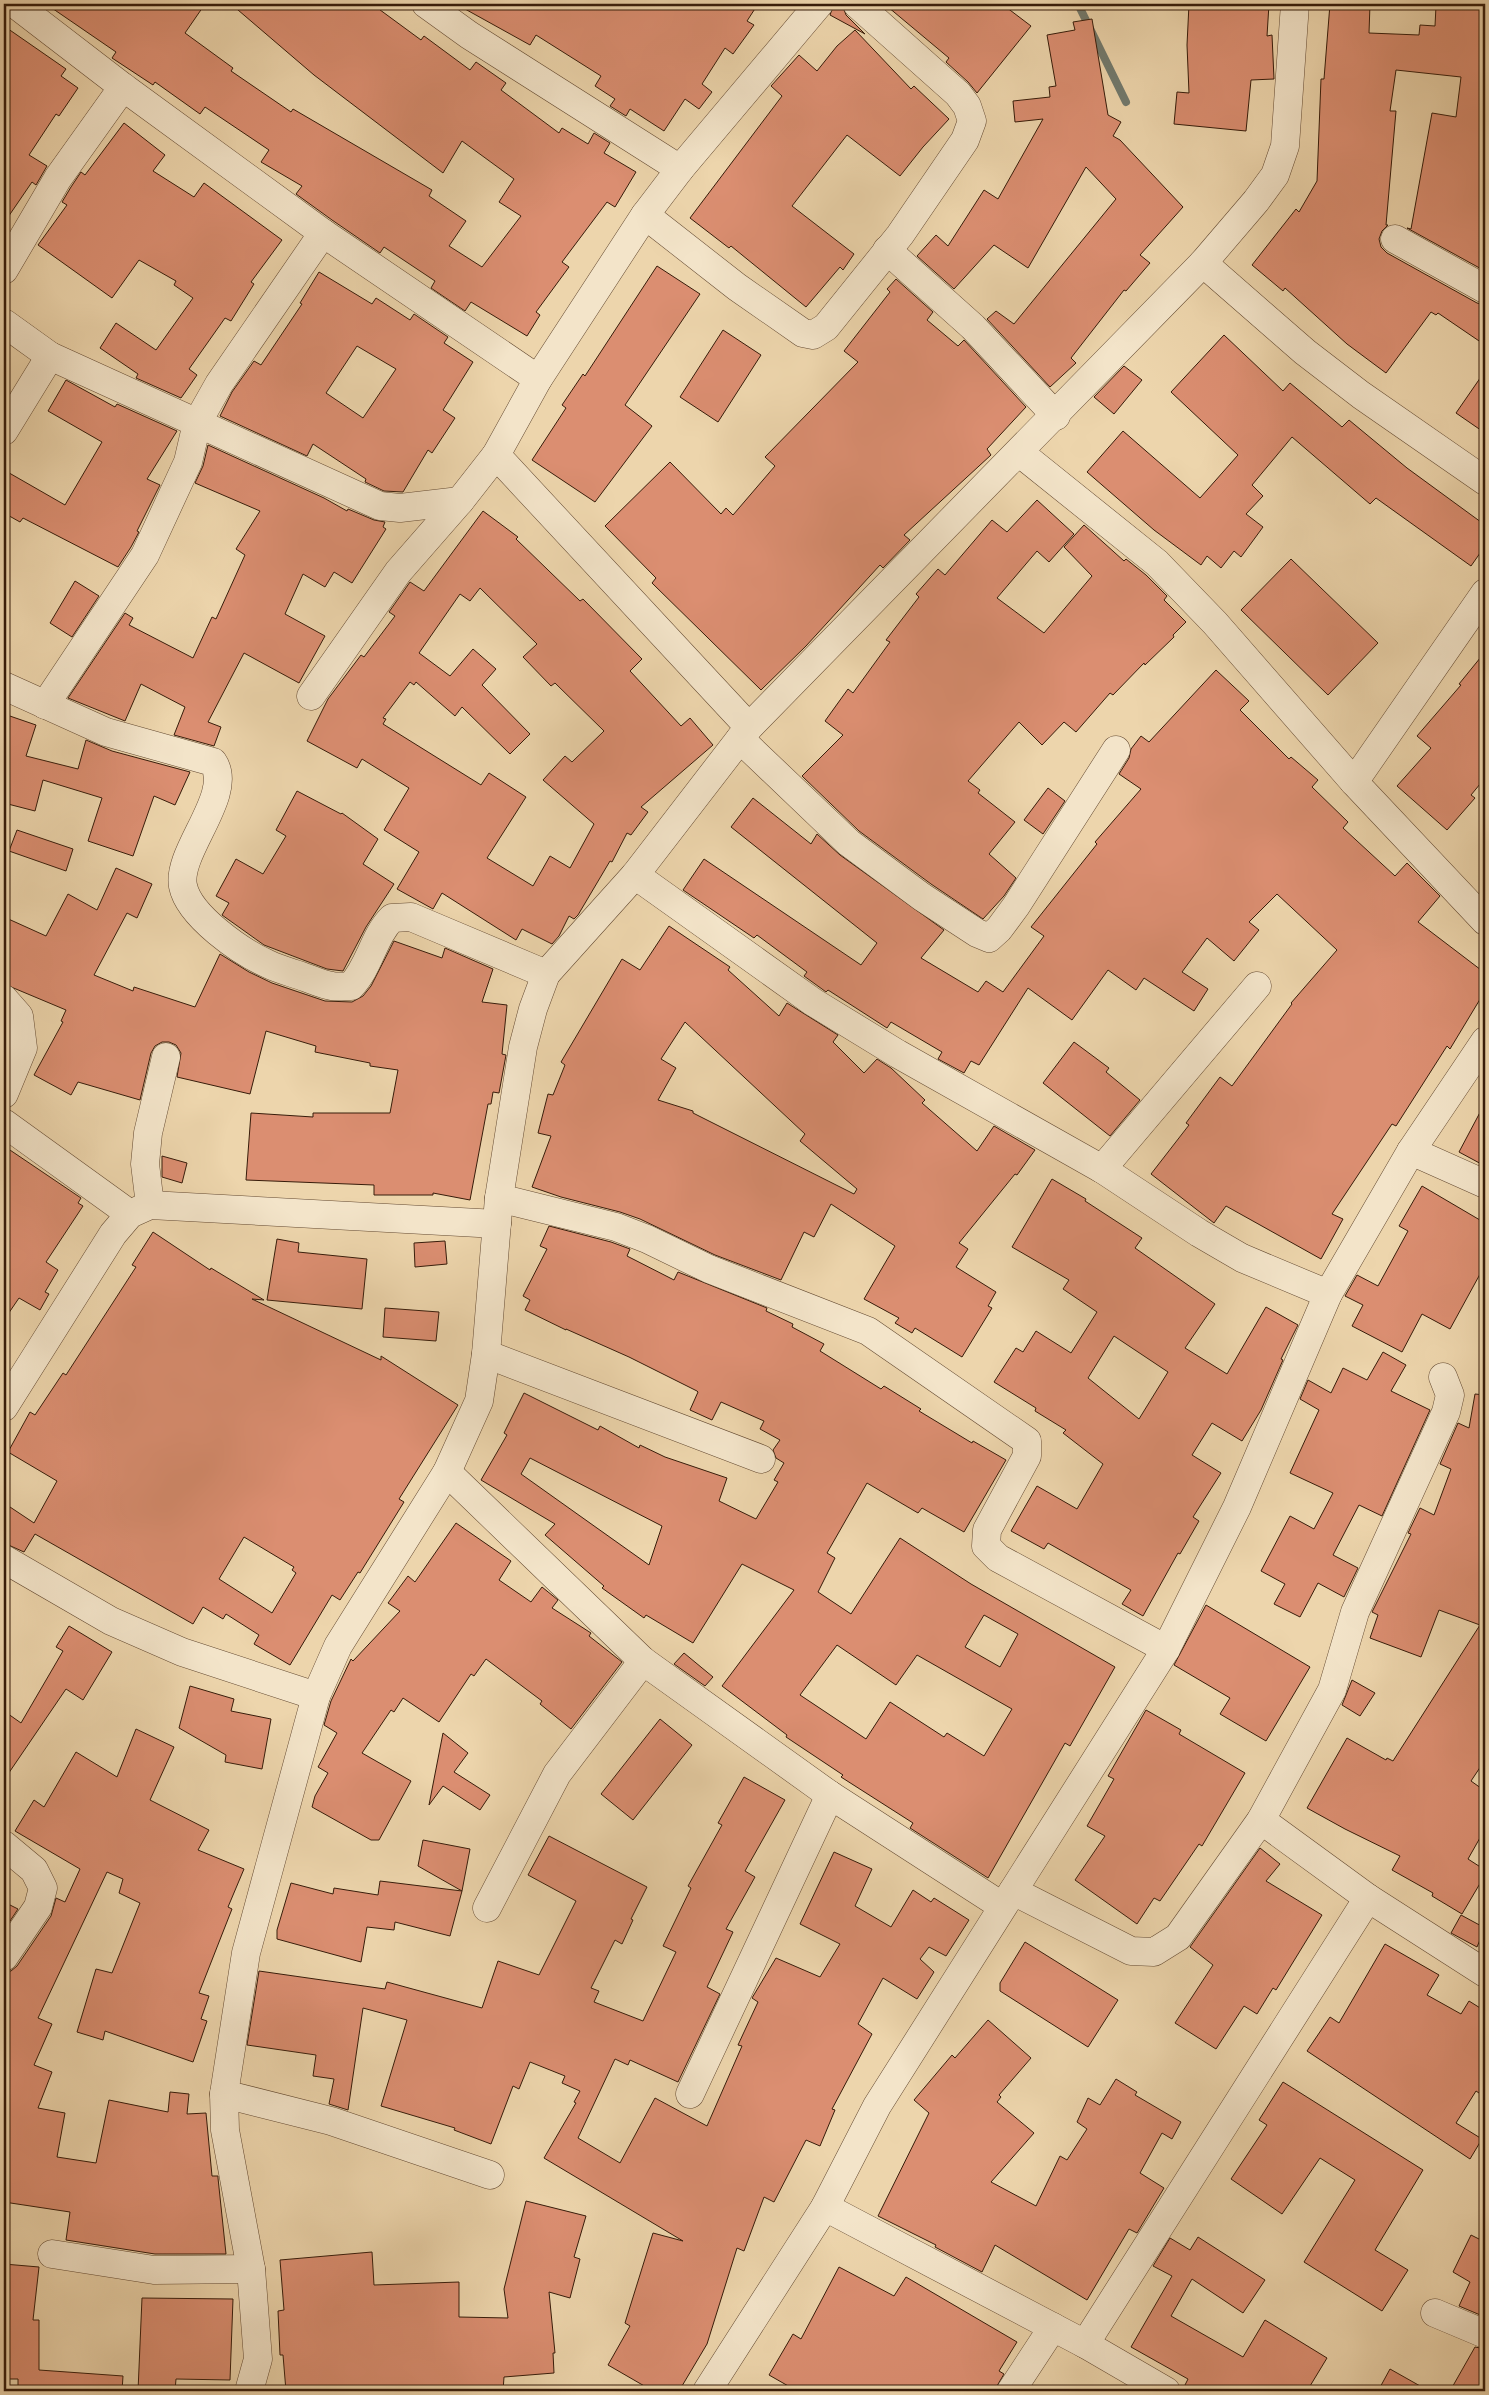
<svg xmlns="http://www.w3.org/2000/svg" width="1489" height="2395" viewBox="0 0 1489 2395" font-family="Vollkorn,serif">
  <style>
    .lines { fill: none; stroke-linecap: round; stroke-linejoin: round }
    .stream { stroke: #727a6e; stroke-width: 8 }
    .building { fill: #db8e71; stroke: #371c0a; fill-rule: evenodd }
    .minor-casing { stroke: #644a32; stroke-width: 29 }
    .minor { stroke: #f3e4c9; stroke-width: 28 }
  </style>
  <rect width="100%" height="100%" fill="#edd5ac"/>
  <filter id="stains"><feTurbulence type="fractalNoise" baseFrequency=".004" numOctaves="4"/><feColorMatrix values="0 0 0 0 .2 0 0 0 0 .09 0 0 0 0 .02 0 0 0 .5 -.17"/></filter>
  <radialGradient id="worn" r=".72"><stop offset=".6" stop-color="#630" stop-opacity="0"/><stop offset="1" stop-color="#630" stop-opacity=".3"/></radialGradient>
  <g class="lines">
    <polyline class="stream" points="1078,4 1126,102"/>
  </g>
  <g class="building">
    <polygon points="46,4 205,4 185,33 233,68 231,71 291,112 293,109 432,190 429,196 466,221 449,246 482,267 521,216 499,202 514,179 462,141 443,173 314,75 231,4 372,4 421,40 424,36 470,70 476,62 506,83 501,90 559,133 562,128 588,144 594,133 610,143 604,153 636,172 615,207 607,202 562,262 569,267 536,312 540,315 527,336 471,302 465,311 431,288 435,281 384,247 380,253 332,220 296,194 302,186 261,162 269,150 205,107 200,114 155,82 153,85 112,58 116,52"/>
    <polygon points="456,4 758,4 747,21 754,25 733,54 725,48 702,84 712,92 699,109 685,99 664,131 630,109 626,116 610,106 615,99 595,86 601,76 536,35 530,45"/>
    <polygon points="834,4 842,4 846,15 865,34 830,15"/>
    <polygon points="880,4 1002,4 1031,26 977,93 968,82 946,62 949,58 888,7 887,9"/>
    <polygon points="1189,4 1269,4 1267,36 1272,35 1274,79 1251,80 1246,131 1174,124 1177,92 1189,93 1187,45"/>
    <polygon points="1330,4 1370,4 1369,33 1419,35 1420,25 1435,26 1436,6 1485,4 1485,271 1407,228 1411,229 1432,113 1456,117 1461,77 1396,70 1390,111 1396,111 1386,225 1388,225 1382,231 1379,239 1381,247 1387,253 1477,303 1485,305 1485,345 1438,313 1436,315 1431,312 1386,373 1347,344 1285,288 1283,291 1252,265 1296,209 1299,212 1317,181 1321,79 1324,79"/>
    <polygon points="1092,19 1108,115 1121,122 1113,136 1120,140 1183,207 1140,255 1150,263 1126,291 1124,290 1071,358 1076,363 1050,387 987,319 996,311 1014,324 1116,199 1086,167 1028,268 994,245 954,289 917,256 936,235 948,246 984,190 998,199 1043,119 1015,122 1013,101 1050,97 1049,87 1056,86 1047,35 1075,30 1073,22"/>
    <polygon points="4,26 66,69 61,76 78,88 59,116 56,114 29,155 47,166 36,185 32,182 4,223"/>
    <polygon points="855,30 911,89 914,86 949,119 923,147 900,176 847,135 792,206 854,254 843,270 840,267 806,307 731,246 729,248 690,218 782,96 771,86 799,55 817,71 837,46"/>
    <polygon points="124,123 165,155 153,171 194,197 204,183 282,240 251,282 254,284 231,321 225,318 189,369 197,375 181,398 136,378 138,374 100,348 116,323 156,350 193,298 174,285 176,281 139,260 112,298 38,245 67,205 62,202 71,187 81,172 85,175"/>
    <polygon points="657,266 700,294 625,405 652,426 595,502 532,460 566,408 562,405 583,374 585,376"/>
    <path d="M319,272L372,304L376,298L410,320L414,314L448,337L444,343L473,362L443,410L455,418L432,453L428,450L403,492L384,491L365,482L366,479L313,444L307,456L220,416L232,392L254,361L261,365L302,304L300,303ZM357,346L396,369L363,418L326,393Z"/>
    <polygon points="896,279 933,312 927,320 958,346 964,340 1026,407 987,449 991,455 904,535 910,540 883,568 880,565 806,646 761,690 652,583 656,578 605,526 670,462 721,514 726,508 733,515 775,466 765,457 858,362 844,351 890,292 887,289"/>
    <polygon points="723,330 761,355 718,422 680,397"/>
    <polygon points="1224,335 1283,391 1290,383 1342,427 1349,420 1407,468 1485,525 1485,546 1471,566 1376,498 1370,504 1292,437 1252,485 1263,496 1246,514 1263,527 1241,557 1234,551 1221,568 1207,556 1201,565 1154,530 1087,472 1123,431 1200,498 1238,455 1171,392"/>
    <polygon points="1124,366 1142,380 1114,414 1094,397"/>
    <polygon points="1485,371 1485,433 1456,413"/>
    <polygon points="66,380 115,407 117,404 177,431 147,479 160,485 137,531 139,532 131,547 118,567 23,518 20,522 4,513 4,470 65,505 102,442 48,411"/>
    <polygon points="208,445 324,498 347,511 348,509 374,520 385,522 383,527 386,529 352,583 334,572 325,587 303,574 285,614 325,636 299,683 244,653 208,722 221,727 214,746 174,735 185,707 141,684 125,721 68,698 125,613 133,618 129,625 193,658 212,617 216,619 245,555 236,549 260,511 195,483 203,466"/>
    <polygon points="1037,500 1074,534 1049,562 1037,551 997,598 1044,633 1092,576 1064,547 1084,525 1124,561 1126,559 1146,575 1167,596 1164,600 1186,622 1173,635 1174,637 1145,665 1144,663 1113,695 1110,693 1076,732 1064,722 1042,745 1019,722 968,781 980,790 978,793 1015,822 989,854 1016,878 1004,896 983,919 931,884 859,831 802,776 843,735 825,721 848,689 853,693 890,642 886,640 919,597 916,594 938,569 945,575 992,520 1007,532"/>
    <path d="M483,511L518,537L516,539L580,601L583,599L642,659L630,671L681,726L690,718L713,745L641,807L648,812L631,835L627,833L612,862L610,861L578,915L574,919L569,916L559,936L552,944L522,929L516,940L442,893L433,909L397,889L419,852L384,830L409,788L362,759L357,768L307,741L328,699L361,655L364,657L395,616L389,612L410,582L424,591ZM480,588L537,644L523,657L551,686L555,683L604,731L572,762L565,756L543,780L594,824L570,868L550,856L533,886L487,858L526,797L489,773L481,785L383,724L386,719L383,718L410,682L414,685L416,682L455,716L462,707L510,754L530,734L482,685L496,669L473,649L450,676L419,653L460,594L470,601Z"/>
    <polygon points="1291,559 1378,643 1328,695 1241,610"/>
    <polygon points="75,581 99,596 72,637 50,623"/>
    <polygon points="1485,652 1485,778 1471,795 1475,798 1447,830 1397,786 1431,748 1417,736 1461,685 1459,684"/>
    <polygon points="1216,670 1249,701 1240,710 1289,759 1291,757 1318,780 1312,787 1348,822 1343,828 1395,876 1407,863 1440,896 1418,922 1485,973 1485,991 1450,1049 1447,1046 1396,1126 1392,1124 1332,1214 1343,1219 1321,1259 1226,1206 1214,1223 1151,1174 1189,1125 1186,1123 1220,1077 1232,1086 1292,1004 1291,1003 1337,950 1277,894 1249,922 1259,930 1234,961 1207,938 1182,972 1208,989 1194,1011 1144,978 1136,990 1108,970 1072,1020 1028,988 979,1065 971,1061 964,1073 938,1059 942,1052 891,1022 887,1028 828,990 826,992 822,989 804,976 807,972 757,935 754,938 683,890 704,859 861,965 877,943 731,827 753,798 811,844 817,834 840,855 944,930 921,958 978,992 986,981 1003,992 1044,936 1031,927 1097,844 1095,842 1141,789 1119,774 1129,758 1131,749 1141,736 1149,742"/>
    <polygon points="4,714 36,725 26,756 78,769 86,740 112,751 190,772 175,805 154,796 133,856 88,841 102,798 43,780 35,811 4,803"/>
    <polygon points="1048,788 1065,801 1043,834 1024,820"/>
    <polygon points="297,791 341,814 342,813 378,839 363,864 394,884 366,927 343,971 327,969 264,945 222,915 229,903 216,896 236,859 263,874 286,836 276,830"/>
    <polygon points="17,830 73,849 66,871 9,851"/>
    <polygon points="116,868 152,884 137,918 127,913 94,975 133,991 134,987 195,1007 220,954 249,972 272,983 325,1001 352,1002 363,996 371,986 394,941 442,958 445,948 493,969 482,1002 507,1005 502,1054 506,1055 499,1093 493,1092 491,1104 488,1104 470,1200 433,1193 433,1195 374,1195 374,1185 246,1180 251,1113 313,1117 313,1113 390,1113 398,1070 370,1066 370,1063 315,1052 316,1046 266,1031 250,1094 177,1077 181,1053 176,1045 169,1042 162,1042 155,1046 151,1053 140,1100 78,1082 71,1095 34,1075 63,1022 61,1021 66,1010 4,984 4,917 46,936 68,894 97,910"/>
    <path d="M669,926L730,967L728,970L779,1016L787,1003L838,1035L833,1042L864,1073L877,1059L891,1068L925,1100L922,1103L977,1151L994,1126L1035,1150L1017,1175L1015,1174L959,1243L968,1249L956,1267L996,1292L988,1306L992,1308L962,1357L915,1328L912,1333L895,1323L899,1318L864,1299L895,1246L831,1204L814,1237L804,1232L781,1280L715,1255L640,1219L620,1212L561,1197L532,1187L551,1136L538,1133L548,1094L553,1095L565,1065L561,1062L622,959L640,970ZM685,1022L805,1134L800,1141L857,1189L854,1194L693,1113V1111L658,1100L676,1068L661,1059Z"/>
    <polygon points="1074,1042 1109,1068 1106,1072 1140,1100 1110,1136 1043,1083"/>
    <polygon points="1485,1103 1485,1166 1459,1152"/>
    <polygon points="4,1146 81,1198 78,1203 83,1206 46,1262 58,1270 45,1292 49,1294 40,1310 19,1298 4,1320"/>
    <polygon points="162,1156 187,1163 182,1183 162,1177"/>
    <path d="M1052,1179L1086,1199L1085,1201L1142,1238L1135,1248L1215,1304L1185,1348L1227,1374L1266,1307L1298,1325L1281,1359L1283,1360L1261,1410L1242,1441L1212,1423L1192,1455L1221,1473L1193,1517L1199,1521L1180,1554L1178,1553L1143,1616L1122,1604L1131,1590L1048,1543L1044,1549L1011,1531L1037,1486L1077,1509L1103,1464L1063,1433L1066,1430L1035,1411L1036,1408L994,1382L1016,1348L1023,1352L1036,1331L1071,1353L1097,1312L1063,1289L1069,1280L1012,1247ZM1114,1336L1168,1372L1139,1419L1088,1378Z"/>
    <polygon points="1422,1186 1485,1223 1485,1265 1450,1329 1422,1314 1402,1352 1352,1326 1363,1305 1345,1296 1357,1275 1378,1286 1408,1231 1399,1226"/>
    <path d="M549,1226L611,1242L630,1249L627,1256L674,1280L678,1272L767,1308L766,1311L793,1324L792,1327L824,1344L820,1351L881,1389L884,1386L921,1409L919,1411L972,1443L973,1441L1006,1460L964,1532L922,1508L918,1513L867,1483L827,1553L835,1558L818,1592L851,1614L900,1538L971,1584L1115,1667L1070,1746L1065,1743L988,1878L910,1828L913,1823L841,1777L843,1775L786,1737L787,1735L722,1686L794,1590L742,1564L693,1643L646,1615L644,1618L602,1588L604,1586L545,1535L555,1524L481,1480L507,1435L504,1433L524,1393L598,1430L600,1426L639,1448L640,1445L665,1457L727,1478L719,1501L756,1519L778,1482L774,1480L784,1463L776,1458L773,1450L780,1440L760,1429L764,1421L721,1402L712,1420L690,1410L698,1392L697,1391L629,1357L566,1329V1330L525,1310L530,1300L523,1296L547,1249L540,1246ZM530,1458L662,1526L649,1565L521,1474ZM984,1615L1018,1634L1000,1667L965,1647ZM837,1645L896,1685L917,1655L1012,1709L984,1756L947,1733L944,1737L890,1702L866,1739L800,1695Z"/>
    <path d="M153,1232L210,1270L211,1268L264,1300L252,1299L381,1360V1356L458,1405L399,1499L404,1502L360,1573L358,1572L340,1600L332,1595L290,1665L254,1644L259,1635L226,1614L223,1619L203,1607L193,1624L35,1534L24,1552L4,1543V1503L34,1523L57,1481L8,1452L30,1412L35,1415L63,1373L66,1375L136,1267L132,1265ZM244,1537L294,1567L292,1570L296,1573L272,1613L219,1579Z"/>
    <polygon points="277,1239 299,1243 298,1252 367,1259 362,1309 267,1300"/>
    <polygon points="445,1241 447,1264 415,1267 414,1243"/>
    <polygon points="385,1308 439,1312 436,1341 383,1337"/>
    <polygon points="1383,1352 1406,1365 1391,1391 1430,1410 1382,1516 1359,1505 1333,1555 1358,1568 1344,1597 1318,1583 1300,1617 1274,1604 1285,1584 1261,1571 1290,1516 1314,1529 1333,1493 1290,1473 1319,1410 1300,1399 1308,1380 1331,1393 1343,1368 1367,1380"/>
    <polygon points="1475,1394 1485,1395 1485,1760 1471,1781 1485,1791 1485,1829 1468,1859 1485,1870 1485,1875 1462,1914 1432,1896 1433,1893 1392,1870 1400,1856 1345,1829 1307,1808 1347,1738 1386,1760 1387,1758 1393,1761 1480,1625 1439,1610 1421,1657 1370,1638 1378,1615 1372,1612 1411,1534 1408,1533 1420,1508 1434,1515 1451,1469 1440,1464 1458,1423 1469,1428"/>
    <polygon points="456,1523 511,1561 499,1580 531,1602 542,1587 558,1600 552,1608 591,1633 589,1636 622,1662 571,1729 540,1704 542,1701 486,1659 474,1676 471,1674 439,1722 403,1698 394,1712 391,1710 362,1753 411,1781 379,1840 371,1840 312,1807 315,1796 328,1773 318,1767 337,1733 324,1725 331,1701 351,1659 353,1661 400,1611 388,1603 408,1576 415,1582"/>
    <polygon points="1206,1605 1310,1667 1266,1741 1220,1714 1230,1698 1174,1665"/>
    <polygon points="69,1626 112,1652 83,1700 66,1689 4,1780 4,1711 21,1723 63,1651 56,1647"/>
    <polygon points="684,1653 713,1677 705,1686 674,1664"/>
    <polygon points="1352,1680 1375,1693 1360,1716 1342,1705"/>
    <polygon points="190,1686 234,1699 231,1711 271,1719 262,1769 225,1762 226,1755 179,1728"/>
    <polygon points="1146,1710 1181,1730 1179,1734 1245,1773 1202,1846 1199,1844 1160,1901 1154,1898 1137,1924 1075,1880 1105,1836 1087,1826 1114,1779 1108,1776"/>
    <polygon points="660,1719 692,1745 633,1820 601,1794"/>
    <polygon points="136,1729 174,1747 150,1800 209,1830 198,1850 244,1869 228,1907 232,1909 199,1993 209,1996 201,2019 207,2021 193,2062 105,2031 103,2040 77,2032 96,1969 112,1973 140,1903 119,1893 123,1879 107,1872 38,2018 52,2024 34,2065 52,2072 38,2108 65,2113 57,2157 96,2163 109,2100 168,2112 170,2092 189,2094 187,2114 206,2113 212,2176 218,2176 218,2178 226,2254 155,2254 66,2240 70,2212 4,2202 4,1972 11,1971 17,1966 51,1916 56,1898 65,1902 80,1869 15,1831 34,1800 44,1807 76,1752 117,1777"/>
    <polygon points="443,1733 468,1753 454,1772 490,1795 480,1810 443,1786 429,1805"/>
    <polygon points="744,1777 785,1800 745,1871 755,1877 726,1929 733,1932 707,1987 720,1994 678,2082 630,2060 628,2065 615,2059 578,2138 620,2163 655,2098 707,2126 742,2046 738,2045 758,2002 752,1998 776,1958 820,1977 840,1944 800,1924 834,1852 872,1869 855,1906 891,1927 913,1890 931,1902 934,1898 969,1920 946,1956 929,1947 920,1959 934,1972 917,1999 883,1978 858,2024 872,2034 832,2109 835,2110 820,2146 806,2140 774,2202 764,2197 744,2251 737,2248 707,2344 679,2391 653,2391 608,2365 630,2326 625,2323 653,2233 683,2241 544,2158 576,2103 574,2102 580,2091 562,2083 565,2076 530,2062 519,2089 513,2086 491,2144 454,2130 455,2128 381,2106 407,2020 363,2008 348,2110 329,2104 334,2079 313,2076 316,2055 247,2045 259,1971 385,1989 387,1982 482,2008 498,1961 539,1975 576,1901 528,1875 549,1836 647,1887 631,1919 633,1920 622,1944 615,1940 591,1988 599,1991 594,2002 643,2021 676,1952 663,1946 691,1888 688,1886 722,1825 718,1823"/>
    <polygon points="423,1840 470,1849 462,1891 418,1866"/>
    <polygon points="1260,1848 1280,1864 1266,1881 1322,1915 1276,1990 1273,1988 1257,2014 1244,2006 1216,2049 1175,2023 1213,1965 1190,1947"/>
    <polygon points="380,1881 462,1891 450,1936 395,1922 394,1930 367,1927 361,1962 277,1939 277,1930 291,1883 333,1894 334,1888 378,1895"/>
    <polygon points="4,1902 18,1909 4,1930"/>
    <polygon points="1461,1915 1485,1928 1477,1947 1451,1933"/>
    <polygon points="1025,1942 1118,2000 1088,2047 1000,1991 1000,1983"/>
    <polygon points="1385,1944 1439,1975 1427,1995 1461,2014 1469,2001 1485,2011 1485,2097 1476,2091 1456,2123 1482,2139 1470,2159 1307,2051 1330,2017 1339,2023"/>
    <polygon points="988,2020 1031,2058 999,2095 1001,2097 997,2102 1034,2133 991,2182 1036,2206 1060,2156 1067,2160 1087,2129 1077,2122 1088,2098 1100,2105 1116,2079 1137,2092 1135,2095 1181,2122 1172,2139 1162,2133 1140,2173 1164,2188 1137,2233 1129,2229 1087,2300 995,2245 982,2272 935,2247 936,2245 878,2216 929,2113 914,2100 952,2055 955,2058"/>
    <polygon points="1283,2082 1423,2170 1375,2250 1408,2270 1382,2311 1304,2262 1355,2180 1320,2158 1282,2214 1231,2179 1267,2125 1259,2120"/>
    <polygon points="526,2201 586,2216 574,2257 580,2259 570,2298 549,2292 555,2353 553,2353 554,2373 504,2377 503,2391 286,2391 283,2355 280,2355 278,2311 284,2310 280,2260 372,2252 374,2285 459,2282 459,2317 508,2318 504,2289"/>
    <polygon points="1471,2235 1485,2242 1485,2317 1459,2306 1470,2282 1453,2272"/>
    <polygon points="1198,2237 1265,2280 1243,2313 1192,2279 1171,2316 1243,2357 1265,2320 1327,2358 1307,2391 1182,2391 1188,2379 1131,2347 1172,2276 1153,2266 1170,2238 1190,2250"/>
    <polygon points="4,2264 39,2267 33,2320 39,2320 39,2370 123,2376 122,2391 18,2391 18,2379 4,2379"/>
    <polygon points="839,2267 894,2296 906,2277 1017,2342 999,2371 1004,2374 994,2391 797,2391 769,2375 793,2334 801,2339"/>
    <polygon points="142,2298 233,2299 230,2380 176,2379 175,2391 138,2391"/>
    <polygon points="1475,2347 1485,2349 1485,2391 1450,2391"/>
    <polygon points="1390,2369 1429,2391 1378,2391"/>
  </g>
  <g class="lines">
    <defs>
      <g id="minor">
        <polyline points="15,4 123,87 323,233 538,379"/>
        <polyline points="426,4 469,35 680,169"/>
        <polyline points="645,215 737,287 803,333 813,335 826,327 900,235 965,140 972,121 967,106 958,94 857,4"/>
        <polyline points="1395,239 1485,289"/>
        <polyline points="887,250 973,327 1056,416"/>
        <polyline points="1203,263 1305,352 1361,395 1485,481"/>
        <polyline points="4,270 58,178 123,87"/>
        <polyline points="4,323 50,356 380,506 400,508 460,501"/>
        <polyline points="4,431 50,356"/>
        <polyline points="1020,453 1157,563 1215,623 1354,782 1485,921"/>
        <polyline points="496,455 749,727"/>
        <path d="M4,686L106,732L213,762C235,794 176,852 183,886C189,916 241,952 268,964C280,970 294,973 307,978C315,981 324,985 332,986C338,987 345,986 351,986C370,966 373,937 392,918L411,917L546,974"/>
        <polyline points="311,696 398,572 460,501 496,455 538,379 645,215 680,169 819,4"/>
        <polyline points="45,705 145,555 188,462 197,423 219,384 323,233"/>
        <polyline points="740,739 849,843 922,897 977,933 989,938 999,929 1016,906 1116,750"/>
        <polyline points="1354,782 1485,593"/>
        <polyline points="635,875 813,1002 898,1054 1102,1169 1199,1233 1242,1258 1328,1294"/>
        <polyline points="4,999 19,1016 23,1048 4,1094"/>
        <polyline points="4,1123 130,1214"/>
        <polyline points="1411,1151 1485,1184"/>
        <polyline points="1102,1169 1257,986"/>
        <polyline points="499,1198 616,1227 647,1239 709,1269 868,1331 1027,1441 1027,1456 987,1530 986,1546 998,1558 1166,1649"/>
        <polyline points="150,1205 145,1164 148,1133 166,1057"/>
        <polyline points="486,1354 761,1459"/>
        <polyline points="4,1407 113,1234 130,1214 150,1205 497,1224"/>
        <polyline points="447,1472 643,1661 830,1795 1002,1906"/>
        <polyline points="4,1559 111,1621 182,1652 316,1696"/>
        <polyline points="1261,1820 1368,1898 1485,1973"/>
        <polyline points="4,1845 34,1870 43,1888 38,1907 4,1957"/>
        <polyline points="1013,1891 1131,1951 1154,1952 1178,1937 1261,1820 1332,1690 1355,1612 1446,1412 1450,1395 1443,1377"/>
        <polyline points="487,1908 557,1774 643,1661"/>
        <polyline points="224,2094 331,2121 490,2175"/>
        <polyline points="690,2094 830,1795"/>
        <polyline points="825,2207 1085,2344 1166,2391"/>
        <polyline points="52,2254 154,2270 251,2269"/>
        <polyline points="1435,2313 1485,2334"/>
        <polyline points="1085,2344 1368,1898"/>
        <polyline points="249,2391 258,2359 251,2269 225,2130 224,2094 246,1953 316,1696 338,1646 447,1472 479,1401 486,1354 499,1198 523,1047 533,1009 546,974 635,875 749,727 1203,263 1256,201 1275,175 1285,146 1295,4"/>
        <polyline points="707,2391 825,2207 877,2106 1166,1649 1237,1507 1328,1294 1411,1151 1485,1041"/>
        <polyline points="1011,2391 1053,2327"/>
      </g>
    </defs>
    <use href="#minor" class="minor-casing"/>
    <use href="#minor" class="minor"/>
  </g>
  <rect width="1489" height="2395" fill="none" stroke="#edd5ac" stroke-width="20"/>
  <rect x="5" y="5" width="1479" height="2385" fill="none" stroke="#371c0a" stroke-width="2.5"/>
  <rect x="10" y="10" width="1469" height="2375" fill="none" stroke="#371c0a"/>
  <rect width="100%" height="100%" filter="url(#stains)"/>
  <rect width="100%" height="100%" fill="url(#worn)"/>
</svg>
